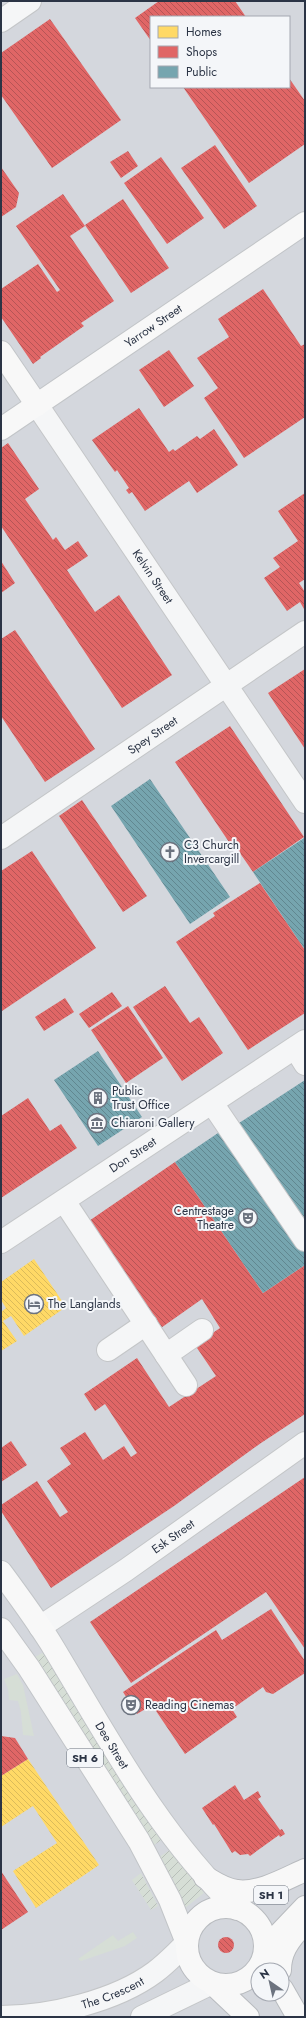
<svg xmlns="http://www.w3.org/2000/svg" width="306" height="2018" viewBox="0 0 306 2018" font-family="Jost,sans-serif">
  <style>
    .built { fill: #d4d7dd; fill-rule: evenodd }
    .grass { fill: #d6ded6 }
    .garden { fill: url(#garden-furrows) }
    .homes { fill: url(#homes-back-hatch) }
    .shops { fill: url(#shops-back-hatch) }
    .public { fill: url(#public-back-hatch) }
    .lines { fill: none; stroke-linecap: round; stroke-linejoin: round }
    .minor-casing { stroke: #c4c6c8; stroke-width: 24 }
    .major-casing { stroke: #c2c5c8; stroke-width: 24 }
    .highway-casing { stroke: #b8bbbf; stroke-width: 24 }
    .minor { stroke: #f5f6f7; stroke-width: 22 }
    .major { stroke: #f8f8f8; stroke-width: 22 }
    .highway { stroke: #f8f8f8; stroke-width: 22 }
    .labels { text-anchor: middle; stroke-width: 4; stroke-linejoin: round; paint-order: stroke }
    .shield { fill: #f4f6f9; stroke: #676e7b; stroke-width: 1 }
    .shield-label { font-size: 11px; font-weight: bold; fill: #2b3445 }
    .street-label { font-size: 12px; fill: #2b3445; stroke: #f4f6f9 }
    .poi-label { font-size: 12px; fill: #2b3445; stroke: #f4f6f9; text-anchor: start }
  </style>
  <defs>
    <pattern id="garden-furrows" width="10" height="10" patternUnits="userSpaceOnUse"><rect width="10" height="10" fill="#d6ded6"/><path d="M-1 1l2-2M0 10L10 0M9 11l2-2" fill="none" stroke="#b8bfb9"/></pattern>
    <pattern id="homes-back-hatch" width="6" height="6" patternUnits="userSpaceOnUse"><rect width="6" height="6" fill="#ffd966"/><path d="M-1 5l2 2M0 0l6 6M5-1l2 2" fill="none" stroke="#dbbb5a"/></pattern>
    <pattern id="shops-back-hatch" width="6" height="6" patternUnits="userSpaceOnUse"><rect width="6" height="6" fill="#e06666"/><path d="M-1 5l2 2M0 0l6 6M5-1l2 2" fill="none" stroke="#b65556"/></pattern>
    <pattern id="public-back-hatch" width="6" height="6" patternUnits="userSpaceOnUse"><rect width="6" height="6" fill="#76a5af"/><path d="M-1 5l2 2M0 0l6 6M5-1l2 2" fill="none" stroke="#618790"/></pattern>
  </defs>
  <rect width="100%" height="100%" fill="#e6e8ea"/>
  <path class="built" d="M1,1H305V2017H1ZM151,17H289V87H151ZM258,1970H282V1994H258Z"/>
  <g class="grass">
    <polygon points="17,1674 23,1685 34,1736 23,1735 21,1712 18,1701 9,1700 8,1689 4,1679"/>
    <polygon points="133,1932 137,1938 125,1946 81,1961 78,1959 113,1935 118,1941"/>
  </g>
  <g class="garden">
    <polygon points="44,1652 110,1764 163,1839 154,1845 35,1657"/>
    <polygon points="170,1850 204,1893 185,1908 172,1878 159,1857"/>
    <polygon points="141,1873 158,1906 151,1910 132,1880"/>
  </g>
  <g class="homes">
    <polygon points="34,1259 66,1307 24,1336 11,1316 3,1321 17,1341 1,1351 1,1312 6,1308 1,1300 1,1282"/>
    <polygon points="28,1759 99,1865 36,1908 13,1871 57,1843 33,1806 1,1827 1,1776"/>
  </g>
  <g class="shops">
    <polygon points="159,1 235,1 246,17 151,17 151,41 135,18"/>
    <polygon points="50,19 121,120 52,168 1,95 1,53"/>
    <polygon points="289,78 305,101 305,144 249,183 183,87 289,87"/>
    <polygon points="215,145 257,206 224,229 181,168"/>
    <polygon points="128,151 138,166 121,178 110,162"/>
    <polygon points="161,157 204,218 167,244 124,183"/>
    <polygon points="1,167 19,193 16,207 1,217"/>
    <polygon points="63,194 85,226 70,236 114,301 81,323 84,326 40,357 41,358 33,364 1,317 1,289 38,264 57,292 60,290 16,226"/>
    <polygon points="123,199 169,268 131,293 85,225"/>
    <polygon points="263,289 301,346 305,344 305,417 244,458 204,398 218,388 197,358 229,337 218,319"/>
    <polygon points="169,350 194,386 164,407 139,370"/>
    <polygon points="139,408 169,452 173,449 175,451 197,436 200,439 214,429 238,465 197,493 189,481 145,511 132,492 129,494 126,490 129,488 117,470 115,472 92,440"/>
    <polygon points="8,443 39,489 25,499 53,540 56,537 65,550 78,541 88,556 67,570 95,612 119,595 172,675 122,708 1,526 1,448"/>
    <polygon points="305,493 305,579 299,583 305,592 305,608 304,609 300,602 287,611 264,578 280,567 273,558 298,541 278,511"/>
    <polygon points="1,561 15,583 1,593"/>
    <polygon points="15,630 95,749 45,782 1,716 1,639"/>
    <polygon points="305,669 305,749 268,693"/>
    <polygon points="230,726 304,837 253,872 233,843 231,845 175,762"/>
    <polygon points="82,800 147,896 123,912 59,816"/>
    <polygon points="32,851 96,948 2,1011 1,871"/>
    <polygon points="260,883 305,950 305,1013 248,1050 176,942 215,916 213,913"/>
    <polygon points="165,986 190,1023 199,1017 223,1053 182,1081 133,1007"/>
    <polygon points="112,992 122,1006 89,1028 79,1014"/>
    <polygon points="65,998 74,1012 44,1031 35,1017"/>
    <polygon points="128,1006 163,1058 126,1083 91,1030"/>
    <polygon points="28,1098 50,1131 61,1124 77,1148 1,1198 1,1116"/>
    <polygon points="175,1162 263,1293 305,1265 305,1414 261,1443 174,1506 51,1588 1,1511 1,1505 37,1481 60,1517 68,1512 47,1481 71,1464 60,1448 85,1432 103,1460 124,1446 131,1457 137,1453 105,1404 95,1411 84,1394 137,1358 169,1407 216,1376 195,1345 220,1328 202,1299 158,1330 86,1223"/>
    <polygon points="11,1441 27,1465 1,1482 1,1448"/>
    <polygon points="305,1477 305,1649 266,1592 131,1683 90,1622"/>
    <polygon points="271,1609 305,1661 305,1673 273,1694 266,1692 263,1687 232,1709 237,1717 185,1754 152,1705 137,1714 123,1692 216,1630 222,1640"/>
    <polygon points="1,1736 15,1738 28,1759 1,1776"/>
    <polygon points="235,1785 244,1800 258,1791 261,1797 258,1799 280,1830 282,1829 285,1834 280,1837 279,1835 250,1856 248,1854 240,1855 235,1851 232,1853 214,1824 213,1825 202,1808"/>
    <polygon points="1,1871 28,1912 1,1930"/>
    <circle cx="226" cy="1945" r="8"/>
  </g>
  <g class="public">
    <polygon points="150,779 230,897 190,924 111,806"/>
    <polygon points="304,838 305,840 305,950 253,872"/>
    <polygon points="98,1051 142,1117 98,1146 54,1080"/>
    <polygon points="305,1080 305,1229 236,1125"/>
    <polygon points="224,1129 305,1250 305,1265 263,1293 175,1162"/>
  </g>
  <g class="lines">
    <defs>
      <g id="minor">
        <polyline points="1,21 30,1"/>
        <path id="s1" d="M37,405L305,802"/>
        <path id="s2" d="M1,838L305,632"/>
        <polyline points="295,1048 305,1064"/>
        <polyline points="212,1103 305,1240"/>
        <polyline points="64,1201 186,1385"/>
        <path id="s3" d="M1,1242L305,1041"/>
        <polyline points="108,1350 146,1324"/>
        <polyline points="166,1355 202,1330"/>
        <path id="s4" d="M40,1627L126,1570L305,1443"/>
        <path id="s5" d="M1,2017C49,2017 116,2001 155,1972C166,1964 176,1953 187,1943"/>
        <polyline points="142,2017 212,1983"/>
      </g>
      <g id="major">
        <polyline points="1,352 37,405"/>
        <path id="s6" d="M1,429L305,223"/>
        <path id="s7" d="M1,1572C18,1595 35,1618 50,1642C106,1734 157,1833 237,1909"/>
        <polyline points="1,1629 29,1668 139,1841 170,1900 187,1943"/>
      </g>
      <g id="highway">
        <path d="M205,1877C215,1883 225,1890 237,1891C259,1894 285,1879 305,1870"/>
        <circle cx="226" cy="1946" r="39"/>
        <polyline points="265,1949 305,1907"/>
        <path d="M280,1970C280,1953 288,1941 299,1929"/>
        <polyline points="212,1983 248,2017"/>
        <polyline points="282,1989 298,2017"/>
      </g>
    </defs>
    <use href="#minor" class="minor-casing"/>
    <use href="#major" class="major-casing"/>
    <use href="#highway" class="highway-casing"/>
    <use href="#minor" class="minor"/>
    <use href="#major" class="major"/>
    <use href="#highway" class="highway"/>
  </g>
  <defs>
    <symbol id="church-ring" viewBox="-11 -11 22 22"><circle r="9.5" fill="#f4f6f9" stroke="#6c737f" stroke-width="1.5"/><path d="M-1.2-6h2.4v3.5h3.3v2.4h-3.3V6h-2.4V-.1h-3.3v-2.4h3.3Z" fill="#6c737f"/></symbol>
    <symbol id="building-ring" viewBox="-11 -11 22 22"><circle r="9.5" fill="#f4f6f9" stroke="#6c737f" stroke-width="1.5"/><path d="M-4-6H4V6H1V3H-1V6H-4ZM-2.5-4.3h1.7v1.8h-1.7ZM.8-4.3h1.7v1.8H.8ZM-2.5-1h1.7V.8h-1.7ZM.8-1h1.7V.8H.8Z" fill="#6c737f"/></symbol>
    <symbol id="museum-ring" viewBox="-11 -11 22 22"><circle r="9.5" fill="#f4f6f9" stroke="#6c737f" stroke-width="1.5"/><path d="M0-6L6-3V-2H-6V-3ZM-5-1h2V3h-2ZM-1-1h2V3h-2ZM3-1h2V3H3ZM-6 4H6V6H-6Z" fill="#6c737f"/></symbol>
    <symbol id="theatre-ring" viewBox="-11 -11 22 22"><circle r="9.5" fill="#f4f6f9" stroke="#6c737f" stroke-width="1.5"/><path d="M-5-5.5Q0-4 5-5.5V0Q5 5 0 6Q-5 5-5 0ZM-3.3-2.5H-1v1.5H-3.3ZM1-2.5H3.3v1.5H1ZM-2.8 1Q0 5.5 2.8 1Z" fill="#6c737f"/></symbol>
    <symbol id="hotel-ring" viewBox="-11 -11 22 22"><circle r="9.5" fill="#f4f6f9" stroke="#6c737f" stroke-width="1.5"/><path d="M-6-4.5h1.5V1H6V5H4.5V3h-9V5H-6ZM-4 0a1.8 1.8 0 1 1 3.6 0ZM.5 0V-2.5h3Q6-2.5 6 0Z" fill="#6c737f"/></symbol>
  </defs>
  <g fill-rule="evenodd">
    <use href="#church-ring" x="159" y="841" width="22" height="22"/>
    <use href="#building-ring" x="87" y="1087" width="22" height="22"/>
    <use href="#museum-ring" x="86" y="1112" width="22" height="22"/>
    <use href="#theatre-ring" x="237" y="1207" width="22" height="22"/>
    <use href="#hotel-ring" x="23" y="1293" width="22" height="22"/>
    <use href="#theatre-ring" x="120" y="1694" width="22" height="22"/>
  </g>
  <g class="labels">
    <g class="shield">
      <rect x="67" y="1749" width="36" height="18" rx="3"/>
      <rect x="254" y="1886" width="34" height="18" rx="3"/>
    </g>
    <g class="shield-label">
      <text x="85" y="1762">SH 6</text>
      <text x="271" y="1899">SH 1</text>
    </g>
    <g class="street-label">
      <text dy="4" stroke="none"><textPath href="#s6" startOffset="184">Yarrow Street</textPath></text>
      <text dy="4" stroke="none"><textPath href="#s1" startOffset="207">Kelvin Street</textPath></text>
      <text dy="4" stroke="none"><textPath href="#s2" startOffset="183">Spey Street</textPath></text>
      <text dy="4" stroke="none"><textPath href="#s3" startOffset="158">Don Street</textPath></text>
      <text dy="4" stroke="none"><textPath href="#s4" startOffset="161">Esk Street</textPath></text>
      <text dy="4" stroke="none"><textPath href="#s7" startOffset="206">Dee Street</textPath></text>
      <text dy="4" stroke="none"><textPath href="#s5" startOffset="115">The Crescent</textPath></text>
    </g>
    <g class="poi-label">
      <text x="184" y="849">C3 Church<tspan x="184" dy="14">Invercargill</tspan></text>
      <text x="112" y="1095">Public<tspan x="112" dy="14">Trust Office</tspan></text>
      <text x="111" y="1127">Chiaroni Gallery</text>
      <text x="234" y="1215" text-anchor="end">Centrestage<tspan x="234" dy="14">Theatre</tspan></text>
      <text x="48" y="1308">The Langlands</text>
      <text x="145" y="1709">Reading Cinemas</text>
    </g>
  </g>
  <rect width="306" height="2018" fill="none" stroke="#2b3445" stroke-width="4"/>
  <rect x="150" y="16" width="140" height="72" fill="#f4f6f9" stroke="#a4a8b1"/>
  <rect x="158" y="26" width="20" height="12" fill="#ffd966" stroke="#a4a8b1"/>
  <text x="186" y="36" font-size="12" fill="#2b3445">Homes</text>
  <rect x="158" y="46" width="20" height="12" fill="#e06666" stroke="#a4a8b1"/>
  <text x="186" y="56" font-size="12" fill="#2b3445">Shops</text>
  <rect x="158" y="66" width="20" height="12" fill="#76a5af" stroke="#a4a8b1"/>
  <text x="186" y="76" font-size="12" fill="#2b3445">Public</text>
  <g transform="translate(270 1982) rotate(326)"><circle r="19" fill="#f4f6f9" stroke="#a4a8b1"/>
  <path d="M0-3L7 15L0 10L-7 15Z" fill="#6c737f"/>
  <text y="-6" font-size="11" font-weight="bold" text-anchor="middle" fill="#2b3445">N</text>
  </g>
</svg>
